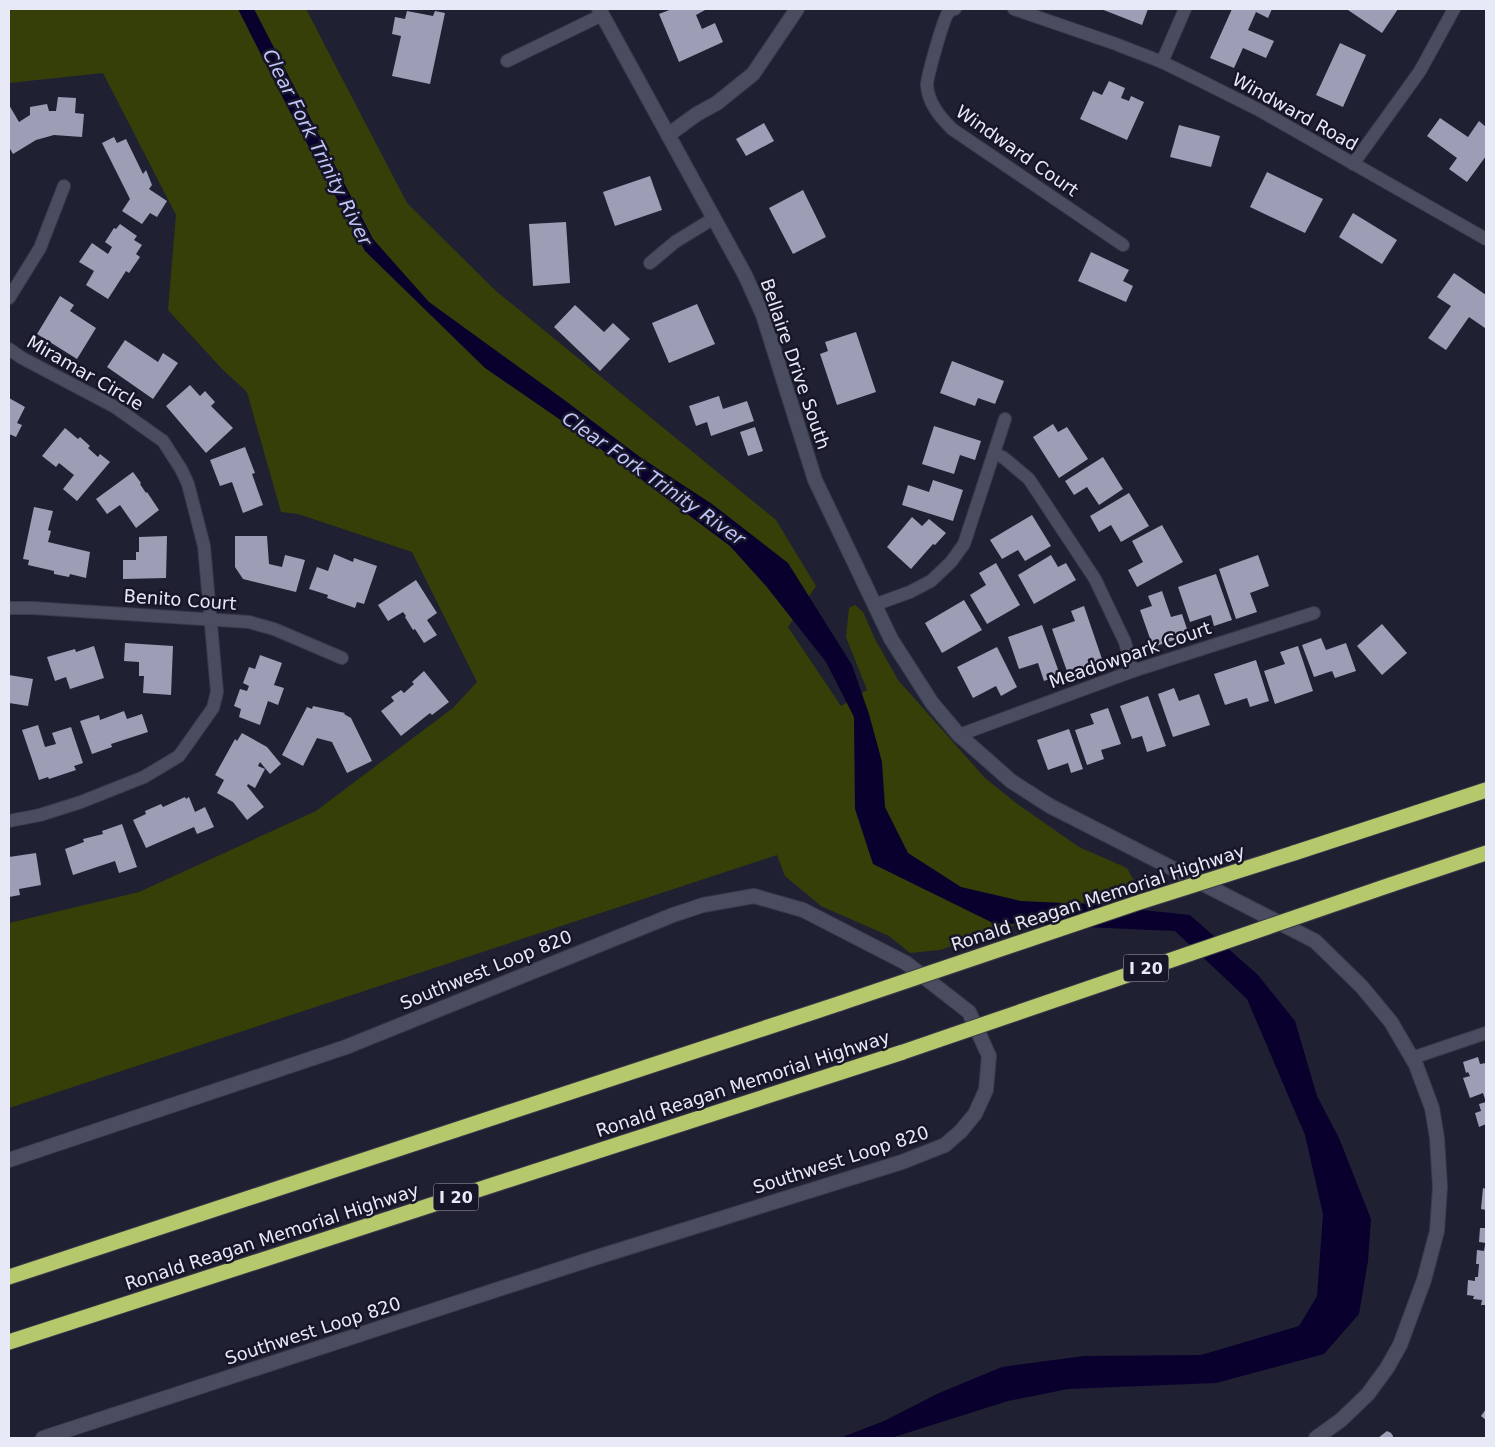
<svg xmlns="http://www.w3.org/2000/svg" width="1495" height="1447" viewBox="0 0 1495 1447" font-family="'DejaVu Sans',sans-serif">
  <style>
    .green { fill: #363f08 }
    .water { fill: #09002e }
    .building { fill: #9c9eb6 }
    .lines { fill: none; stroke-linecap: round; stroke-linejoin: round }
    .minor-casing { stroke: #3a3a4a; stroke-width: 14 }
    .tertiary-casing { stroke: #3a3a4a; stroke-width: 16 }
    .motorway-casing { stroke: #3a3a4a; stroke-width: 17 }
    .minor { stroke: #4a4c60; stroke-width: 12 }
    .tertiary { stroke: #4a4c60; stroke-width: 14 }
    .motorway { stroke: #b6c86c; stroke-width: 15 }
    .motorway-bridge-casing { stroke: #3a3a4a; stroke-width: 17; stroke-linecap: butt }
    .motorway-bridge { stroke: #b6c86c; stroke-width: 15 }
    .labels { text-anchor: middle; stroke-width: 5; stroke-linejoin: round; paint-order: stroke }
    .shield { fill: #161628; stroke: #a9aab8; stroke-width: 1 }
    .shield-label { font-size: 16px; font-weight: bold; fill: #e8e9f6 }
    .street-label { font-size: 18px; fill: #e8e9f6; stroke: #161628 }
    .water-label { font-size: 19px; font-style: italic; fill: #c2c5f8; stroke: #161628 }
  </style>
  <rect width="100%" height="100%" fill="#1f2032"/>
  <polygon class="green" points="9,9 306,9 407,203 496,291 776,520 816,586 788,627 841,706 867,690 846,637 849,608 855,605 863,612 875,639 898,680 985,778 1016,803 1079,847 1127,868 1134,881 1111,893 940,950 910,953 889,936 821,906 785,876 777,855 9,1108 9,923 139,892 316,811 453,708 477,682 412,552 298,514 281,512 247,392 222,369 168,310 176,215 103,73 9,83"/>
  <polygon class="water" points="238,9 254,9 373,239 429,302 563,399 640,457 712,504 788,563 852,665 869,714 882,762 885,807 908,853 961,887 1021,901 1086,904 1190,915 1258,975 1295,1021 1317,1096 1339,1138 1371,1219 1368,1261 1359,1314 1324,1354 1216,1383 1068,1389 1008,1401 891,1438 840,1438 884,1421 939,1393 1002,1367 1084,1356 1201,1355 1299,1326 1317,1296 1323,1214 1305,1135 1247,999 1175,931 993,923 873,864 855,809 854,717 826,662 766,586 730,546 578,432 485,368 365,251 290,112"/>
  <g class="building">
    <polygon points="672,9 705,9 705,10 696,15 702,29 715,23 723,42 679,62 659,14"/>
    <polygon points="1101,9 1148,9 1142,25"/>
    <polygon points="1232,9 1272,9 1268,18 1256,12 1248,30 1274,41 1266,58 1243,48 1234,68 1210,58"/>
    <polygon points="1349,9 1398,9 1382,33 1348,10"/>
    <polygon points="407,11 433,16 435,11 445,13 430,84 392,76 401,36 392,34 395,17 405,19"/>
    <polygon points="1340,43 1366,55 1343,107 1316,95"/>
    <polygon points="1109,81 1125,88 1121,98 1129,101 1131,96 1144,102 1127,140 1080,119 1093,91 1102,95"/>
    <polygon points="58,97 76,98 75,113 84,114 82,137 54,135 36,140 13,154 9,147 9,105 19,122 30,115 30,107 47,104 49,111 56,111"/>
    <polygon points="1440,118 1468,137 1479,121 1486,127 1486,156 1467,182 1449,169 1457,158 1427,136"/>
    <polygon points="764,123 774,141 746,156 736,139"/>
    <polygon points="1179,125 1220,136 1211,167 1170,157"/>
    <polygon points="114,137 117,143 126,139 143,174 146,170 152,185 149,189 167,201 157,217 150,213 142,224 122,211 130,199 102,143"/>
    <polygon points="1267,172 1323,199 1305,233 1250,207"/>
    <polygon points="650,176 662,210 615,226 603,192"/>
    <polygon points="803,190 826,237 793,254 769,208"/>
    <polygon points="1353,213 1397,240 1382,264 1339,237"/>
    <polygon points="566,222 570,283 533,286 529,224"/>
    <polygon points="120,224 137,236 134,240 142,245 136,254 140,257 129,273 126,271 108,299 86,285 94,271 79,262 92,243 108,254 112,247 105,242 114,228 116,229"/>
    <polygon points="1091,252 1129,270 1123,281 1133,286 1126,302 1078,281"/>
    <polygon points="1454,273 1486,295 1486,326 1485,328 1469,317 1446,350 1428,338 1451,306 1437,297"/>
    <polygon points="60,296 74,305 70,311 96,328 77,359 37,334"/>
    <polygon points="697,304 715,344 669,363 652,323"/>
    <polygon points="575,305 604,332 613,323 630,339 600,371 554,327"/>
    <polygon points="856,332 876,392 837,405 820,354 828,351 825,342"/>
    <polygon points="125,340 158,362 163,353 178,363 153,399 107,367"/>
    <polygon points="952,361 1004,381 995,404 978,398 975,406 940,393"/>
    <polygon points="190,385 200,396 205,391 215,402 211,406 233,428 206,453 166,406"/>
    <polygon points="719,396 723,409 747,401 754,421 711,436 707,422 696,426 689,406"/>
    <polygon points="9,398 25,407 17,423 22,425 16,437 9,434"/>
    <polygon points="1053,424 1058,432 1067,427 1088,459 1059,478 1033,437"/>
    <polygon points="934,426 981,441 975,460 960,455 954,474 922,464"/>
    <polygon points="755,427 763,451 748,456 740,432"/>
    <polygon points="65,428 78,439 80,437 90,446 88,448 98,457 100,454 110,462 77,501 63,489 74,475 59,463 56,467 42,456"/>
    <polygon points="245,447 255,473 252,474 263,505 243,513 232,482 220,486 210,460"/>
    <polygon points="1103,457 1123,489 1099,505 1087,487 1074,495 1065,481"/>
    <polygon points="133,472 141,483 140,484 146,493 147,492 159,510 136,528 120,505 107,514 96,499"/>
    <polygon points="933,480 963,490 953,521 902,505 908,485 929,492"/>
    <polygon points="1129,493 1149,526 1121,542 1111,525 1099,532 1090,516"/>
    <polygon points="34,507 53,511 48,530 51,531 48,542 90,552 86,578 70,574 69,577 54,574 54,571 28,565 29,560 23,559"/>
    <polygon points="1032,515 1051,546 1025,561 1018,550 1002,559 990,540"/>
    <polygon points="912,517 922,526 929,519 946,533 935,545 933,544 911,569 887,547"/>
    <polygon points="1162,525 1183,562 1137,587 1128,570 1143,562 1132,541"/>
    <polygon points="167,536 166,578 123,579 123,560 136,560 136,552 139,552 139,537"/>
    <polygon points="235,536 267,536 269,564 282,567 285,555 305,560 296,592 243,579 235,567"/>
    <polygon points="334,554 353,562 354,558 377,566 364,604 357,602 355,608 327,598 328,595 309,589 317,567 328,571"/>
    <polygon points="1051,555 1058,567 1066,563 1076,580 1034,604 1018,575"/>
    <polygon points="1258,555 1269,586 1250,593 1257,612 1236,619 1219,569"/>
    <polygon points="996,563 1020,605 987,624 970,595 986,585 979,573"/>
    <polygon points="1216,574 1232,620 1214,626 1211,615 1190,622 1178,587"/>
    <polygon points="416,580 437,613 427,620 437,635 424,643 415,629 413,630 405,617 406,616 403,612 388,621 378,605"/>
    <polygon points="1162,591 1171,617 1182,614 1189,635 1153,647 1140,610 1152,606 1148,596"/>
    <polygon points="964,600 982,630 942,653 925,623"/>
    <polygon points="1084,606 1103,662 1068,674 1052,629 1075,621 1071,611"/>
    <polygon points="1382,624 1407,653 1382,675 1357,646"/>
    <polygon points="1042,625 1060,675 1044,681 1038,663 1019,669 1008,637"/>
    <polygon points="1321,638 1326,650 1346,643 1356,671 1335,678 1332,671 1314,677 1302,645"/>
    <polygon points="125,643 173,646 171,695 143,693 144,676 139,676 139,662 124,661"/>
    <polygon points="94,646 104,678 70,689 66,677 55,681 47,657 75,649 76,652"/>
    <polygon points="1298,646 1313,691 1275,704 1264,671 1285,664 1280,652"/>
    <polygon points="997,647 1017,687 1001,696 996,686 973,698 957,667"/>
    <polygon points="260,655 282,663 274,685 284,688 278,705 268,701 260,725 239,717 241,709 234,706 240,689 247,691 249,686 243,683 249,667 255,669"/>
    <polygon points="1256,660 1269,701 1250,707 1247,698 1225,705 1214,674"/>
    <polygon points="424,671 449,702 432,715 430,713 401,736 381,711 394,701 391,697 401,690 404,693 414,684 412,682"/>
    <polygon points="9,675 33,679 28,706 9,703"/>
    <polygon points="1174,688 1179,701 1199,694 1210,725 1173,737 1158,694"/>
    <polygon points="1148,696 1166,746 1147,752 1142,736 1132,739 1120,706"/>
    <polygon points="313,706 345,713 344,714 351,718 372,761 347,773 332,742 317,738 303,766 282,755 307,707 312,709"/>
    <polygon points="1108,708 1121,744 1101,750 1104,759 1087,765 1075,730 1094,724 1090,714"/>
    <polygon points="124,711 127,719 142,714 148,732 111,744 112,747 92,754 80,721 99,715 100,720"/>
    <polygon points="38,725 45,747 56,744 52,733 71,727 83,763 74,766 76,770 49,779 48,777 39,780 22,730"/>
    <polygon points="1069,729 1083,769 1071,773 1068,763 1048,770 1037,740"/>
    <polygon points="242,733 267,747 281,764 270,774 260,762 258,766 265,769 255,788 248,784 247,786 264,807 247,820 233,802 217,793 224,780 215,775 235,739 237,741"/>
    <polygon points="185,797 186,799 189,797 195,812 205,807 214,827 197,834 194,827 146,848 133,820 146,814 145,811 161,804 163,807"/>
    <polygon points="122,824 137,867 119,873 115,861 73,875 65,849 84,842 83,839 103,834 102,831"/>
    <polygon points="36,853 41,885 19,889 20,895 9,897 9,857"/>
    <polygon points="1478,1057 1480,1064 1486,1063 1486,1124 1479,1127 1475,1113 1481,1111 1479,1104 1486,1102 1483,1093 1470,1098 1463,1078 1470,1076 1468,1072 1466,1073 1463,1062"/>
    <polygon points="1483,1188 1486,1189 1486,1210 1481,1209"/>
    <polygon points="1480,1228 1486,1228 1486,1243 1479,1242"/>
    <polygon points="1485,1245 1486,1245 1486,1305 1481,1305 1482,1300 1473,1299 1474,1296 1467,1295 1468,1280 1475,1281 1475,1277 1478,1277 1479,1264 1476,1264 1477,1250 1484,1251"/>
    <polygon points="1486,1409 1486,1420 1481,1416"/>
    <polygon points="1387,1431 1391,1433 1393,1436 1393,1438 1378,1438"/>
  </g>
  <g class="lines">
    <defs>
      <g id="minor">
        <path d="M955,9C951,10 951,10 948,13C943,20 927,77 927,85C928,103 940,117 952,129L1123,245"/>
        <polyline points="1014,9 1113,43 1162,62 1197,79 1259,110 1486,239"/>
        <polyline points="507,61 602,15"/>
        <polyline points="1162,62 1185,9"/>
        <polyline points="1353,164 1420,71 1454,9"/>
        <polyline points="650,263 675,242 714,218"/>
        <polyline points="9,298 40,248 64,186"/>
        <polyline points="9,349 22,358 115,407 163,441 181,469 188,484 204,546 217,692 213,708 179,756 144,777 81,802 40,815 9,821"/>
        <polyline points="994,453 1004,458 1029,479 1095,579 1125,642 1133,671"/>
        <polyline points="874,605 910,592 931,581 951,562 964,544 1005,419"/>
        <polyline points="9,608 33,608 249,622 274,629 342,658"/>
        <polyline points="959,735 1133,671 1314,613"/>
        <polyline points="1412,1058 1486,1033"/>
      </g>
      <g id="tertiary">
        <polyline points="599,9 745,275 763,315 815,480 891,639 932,703 959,735 1011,781 1050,806 1315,941 1362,987 1391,1022 1416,1065 1432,1108 1437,1138 1440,1187 1437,1231 1424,1280 1400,1345 1387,1368 1368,1394 1341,1420 1316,1438"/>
        <polyline points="668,135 697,114 717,103 753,74 797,9"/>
        <polyline points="9,1160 346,1047 673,915 703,905 754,896 803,910 906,963 969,1012 989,1056 986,1090 975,1114 961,1131 945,1145 902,1162 591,1259 43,1438"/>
      </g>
      <g id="motorway">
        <polyline points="1294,853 1486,790"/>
        <polyline points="1390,885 1486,853"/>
        <polyline points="9,1277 841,1003"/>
        <polyline points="9,1342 903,1052"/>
      </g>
    </defs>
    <use href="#minor" class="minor-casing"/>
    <use href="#tertiary" class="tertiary-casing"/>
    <use href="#motorway" class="motorway-casing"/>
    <use href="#minor" class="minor"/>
    <use href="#tertiary" class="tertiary"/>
    <use href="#motorway" class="motorway"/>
    <defs>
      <g id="motorway-bridge">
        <polyline points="841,1003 1137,903 1294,853"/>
        <polyline points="903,1052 1390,885"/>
      </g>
    </defs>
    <use href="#motorway-bridge" class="motorway-bridge-casing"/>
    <use href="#motorway-bridge" class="motorway-bridge"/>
  </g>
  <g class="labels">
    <g class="shield">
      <rect x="1123.5" y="954.5" width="45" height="27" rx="4"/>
      <rect x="433.5" y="1183.5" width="45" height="27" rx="4"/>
    </g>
    <g class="shield-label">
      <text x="1146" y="974">I 20</text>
      <text x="456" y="1203">I 20</text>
    </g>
    <g class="street-label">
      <text transform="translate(1295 112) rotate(29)" y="6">Windward Road</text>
      <text transform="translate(1017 151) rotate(35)" y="6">Windward Court</text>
      <text transform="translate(795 364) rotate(71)" y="6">Bellaire Drive South</text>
      <text transform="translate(85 373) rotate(30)" y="6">Miramar Circle</text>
      <text transform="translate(180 600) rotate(4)" y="6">Benito Court</text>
      <text transform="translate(1130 655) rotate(-19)" y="6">Meadowpark Court</text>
      <text transform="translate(1098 898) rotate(-18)" y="6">Ronald Reagan Memorial Highway</text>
      <text transform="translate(486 970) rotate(-22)" y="6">Southwest Loop 820</text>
      <text transform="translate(743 1084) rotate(-18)" y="6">Ronald Reagan Memorial Highway</text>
      <text transform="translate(841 1160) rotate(-18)" y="6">Southwest Loop 820</text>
      <text transform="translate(272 1237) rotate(-18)" y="6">Ronald Reagan Memorial Highway</text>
      <text transform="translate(313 1331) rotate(-18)" y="6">Southwest Loop 820</text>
    </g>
    <g class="water-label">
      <text transform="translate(318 147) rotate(63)" y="7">Clear Fork Trinity River</text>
      <text transform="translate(654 478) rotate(35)" y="7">Clear Fork Trinity River</text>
    </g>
  </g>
  <rect width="1495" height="1447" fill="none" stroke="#e8e9f6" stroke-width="20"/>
</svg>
